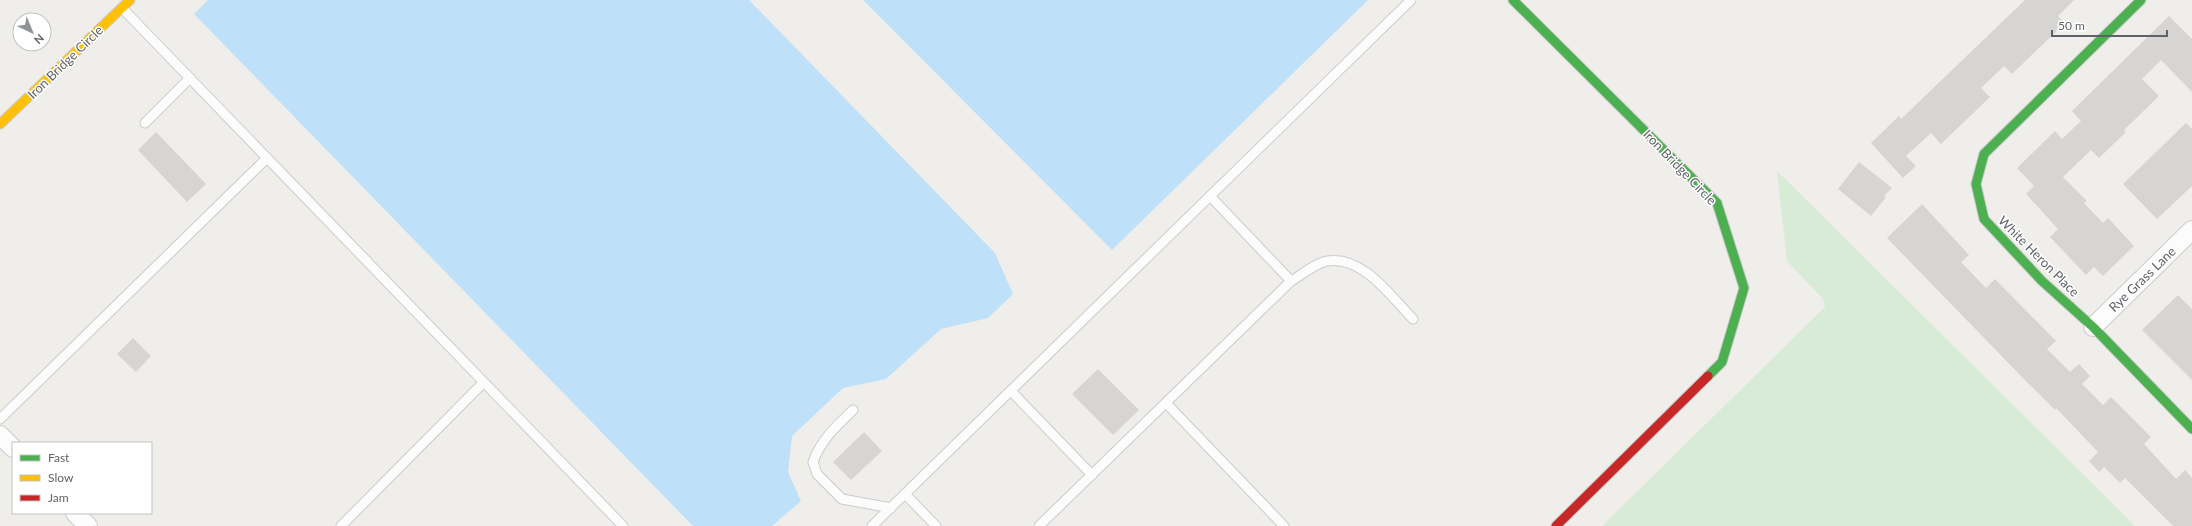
<svg xmlns="http://www.w3.org/2000/svg" width="2192" height="526" viewBox="0 0 2192 526" font-family="Lato,sans-serif">
  <style>
    .green { fill: #d8ebd6 }
    .water { fill: #bfe0f9 }
    .building { fill: #d6d5d3 }
    .lines { fill: none; stroke-linecap: round; stroke-linejoin: round }
    .lane-casing { stroke: #cbcccc; stroke-width: 11 }
    .street-casing { stroke: #cbcccc; stroke-width: 20 }
    .fast-casing { stroke: #cacacb; stroke-width: 11 }
    .slow-casing { stroke: #cacacb; stroke-width: 11 }
    .jam-casing { stroke: #cacacb; stroke-width: 11 }
    .lane { stroke: #fdfcfc; stroke-width: 9 }
    .street { stroke: #fdfcfc; stroke-width: 18 }
    .fast { stroke: #4caf50; stroke-width: 9 }
    .slow { stroke: #ffc107; stroke-width: 9 }
    .jam { stroke: #c62828; stroke-width: 9 }
    .labels { text-anchor: middle; stroke-width: 3; stroke-linejoin: round; paint-order: stroke }
    .street-label { font-size: 13px; fill: #5f6368; stroke: #fff }
  </style>
  <rect width="100%" height="100%" fill="#efeeea"/>
  <polygon class="green" points="1777,171 2135,526 1602,526 1825,307 1823,299 1787,261"/>
  <g class="water">
    <polygon points="208,0 749,0 995,253 1013,294 988,318 941,329 886,379 843,388 792,436 788,472 801,501 772,526 693,526 194,14"/>
    <polygon points="863,0 1368,0 1112,250"/>
  </g>
  <g class="building">
    <polygon points="2025,0 2074,0 2058,16 2065,23 2012,74 2004,66 1981,88 1990,97 1941,144 1931,133 1906,156 1916,166 1903,178 1871,143 1899,116 1901,119"/>
    <polygon points="2169,16 2192,39 2192,92 2161,60 2142,79 2159,96 2124,130 2126,132 2099,158 2091,150 2063,177 2087,201 2084,203 2103,223 2108,218 2134,246 2103,276 2094,267 2086,275 2050,237 2058,229 2026,194 2034,186 2017,168 2055,131 2062,139 2081,121 2072,111"/>
    <polygon points="2186,123 2192,129 2192,186 2157,219 2123,184"/>
    <polygon points="156,132 206,184 187,202 138,150"/>
    <polygon points="1859,162 1892,188 1884,196 1886,197 1871,216 1838,189"/>
    <polygon points="1922,204 1969,255 1961,262 1986,288 1995,279 2056,341 2047,349 2070,372 2079,364 2090,376 2082,384 2103,405 2111,397 2151,437 2144,444 2176,479 2185,470 2192,478 2192,526 2173,526 2125,478 2120,483 2104,467 2099,472 2089,461 2098,452 2056,408 2055,410 2020,375 1887,238"/>
    <polygon points="2178,295 2192,309 2192,380 2142,330"/>
    <polygon points="133,338 151,356 136,372 117,354"/>
    <polygon points="1098,369 1139,410 1113,435 1072,394"/>
    <polygon points="864,432 882,451 851,480 833,462"/>
  </g>
  <g class="lines">
    <defs>
      <g id="lane">
        <polyline points="122,8 623,526"/>
        <polyline points="145,123 190,78"/>
        <polyline points="1210,196 1291,281"/>
        <polyline points="1011,391 1092,475"/>
        <polyline points="1166,403 1284,526"/>
        <path d="M853,410C836,426 821,440 813,462L817,474L842,499L891,508"/>
        <polyline points="0,419 267,158"/>
        <polyline points="905,494 936,526"/>
        <polyline points="341,526 483,383"/>
        <polyline points="872,526 1411,0"/>
        <path d="M1039,526L1291,281C1302,275 1315,263 1327,261C1363,255 1391,297 1413,319"/>
      </g>
      <g id="street">
        <polyline points="2093,327 2192,230"/>
        <polyline points="0,435 13,448"/>
        <polyline points="75,513 88,526"/>
      </g>
      <g id="fast">
        <polyline points="1513,0 1717,203 1744,288 1722,362 1708,376"/>
        <polyline points="2141,0 1984,154 1976,184 1984,219 2042,281 2093,327 2192,429"/>
      </g>
      <polyline id="slow" points="0,124 130,0"/>
      <polyline id="jam" points="1556,526 1708,376"/>
    </defs>
    <use href="#lane" class="lane-casing"/>
    <use href="#street" class="street-casing"/>
    <use href="#fast" class="fast-casing"/>
    <use href="#slow" class="slow-casing"/>
    <use href="#jam" class="jam-casing"/>
    <use href="#lane" class="lane"/>
    <use href="#street" class="street"/>
    <use href="#fast" class="fast"/>
    <use href="#slow" class="slow"/>
    <use href="#jam" class="jam"/>
  </g>
  <g class="labels">
    <g class="street-label">
      <text transform="translate(65 62) rotate(-44)" y="5">Iron Bridge Circle</text>
      <text transform="translate(1680 167) rotate(46)" y="5">Iron Bridge Circle</text>
      <text transform="translate(2039 256) rotate(45)" y="5">White Heron Place</text>
      <text transform="translate(2142 279) rotate(-44)" y="5">Rye Grass Lane</text>
    </g>
  </g>
  <rect x="12" y="442" width="140" height="72" fill="#ffffff" stroke="#bfc1c3"/>
  <rect x="20" y="455" width="20" height="6" fill="#4caf50" stroke="#bfc1c3"/>
  <text x="48" y="462" font-size="12" fill="#5f6368">Fast</text>
  <rect x="20" y="475" width="20" height="6" fill="#ffc107" stroke="#bfc1c3"/>
  <text x="48" y="482" font-size="12" fill="#5f6368">Slow</text>
  <rect x="20" y="495" width="20" height="6" fill="#c62828" stroke="#bfc1c3"/>
  <text x="48" y="502" font-size="12" fill="#5f6368">Jam</text>
  <g transform="translate(32 32) rotate(136)"><circle r="19" fill="#ffffff" stroke="#bfc1c3"/>
  <path d="M0-3L7 15L0 10L-7 15Z" fill="#919496"/>
  <text y="-6" font-size="11" font-weight="bold" text-anchor="middle" fill="#5f6368">N</text>
  </g>
  <path d="M2052 30v6h115v-6" fill="none" stroke="#5f6368" stroke-width="2"/>
  <text x="2058" y="30" font-size="12" fill="#5f6368" stroke="#ffffff" stroke-width="3" paint-order="stroke">50 m</text>
</svg>
